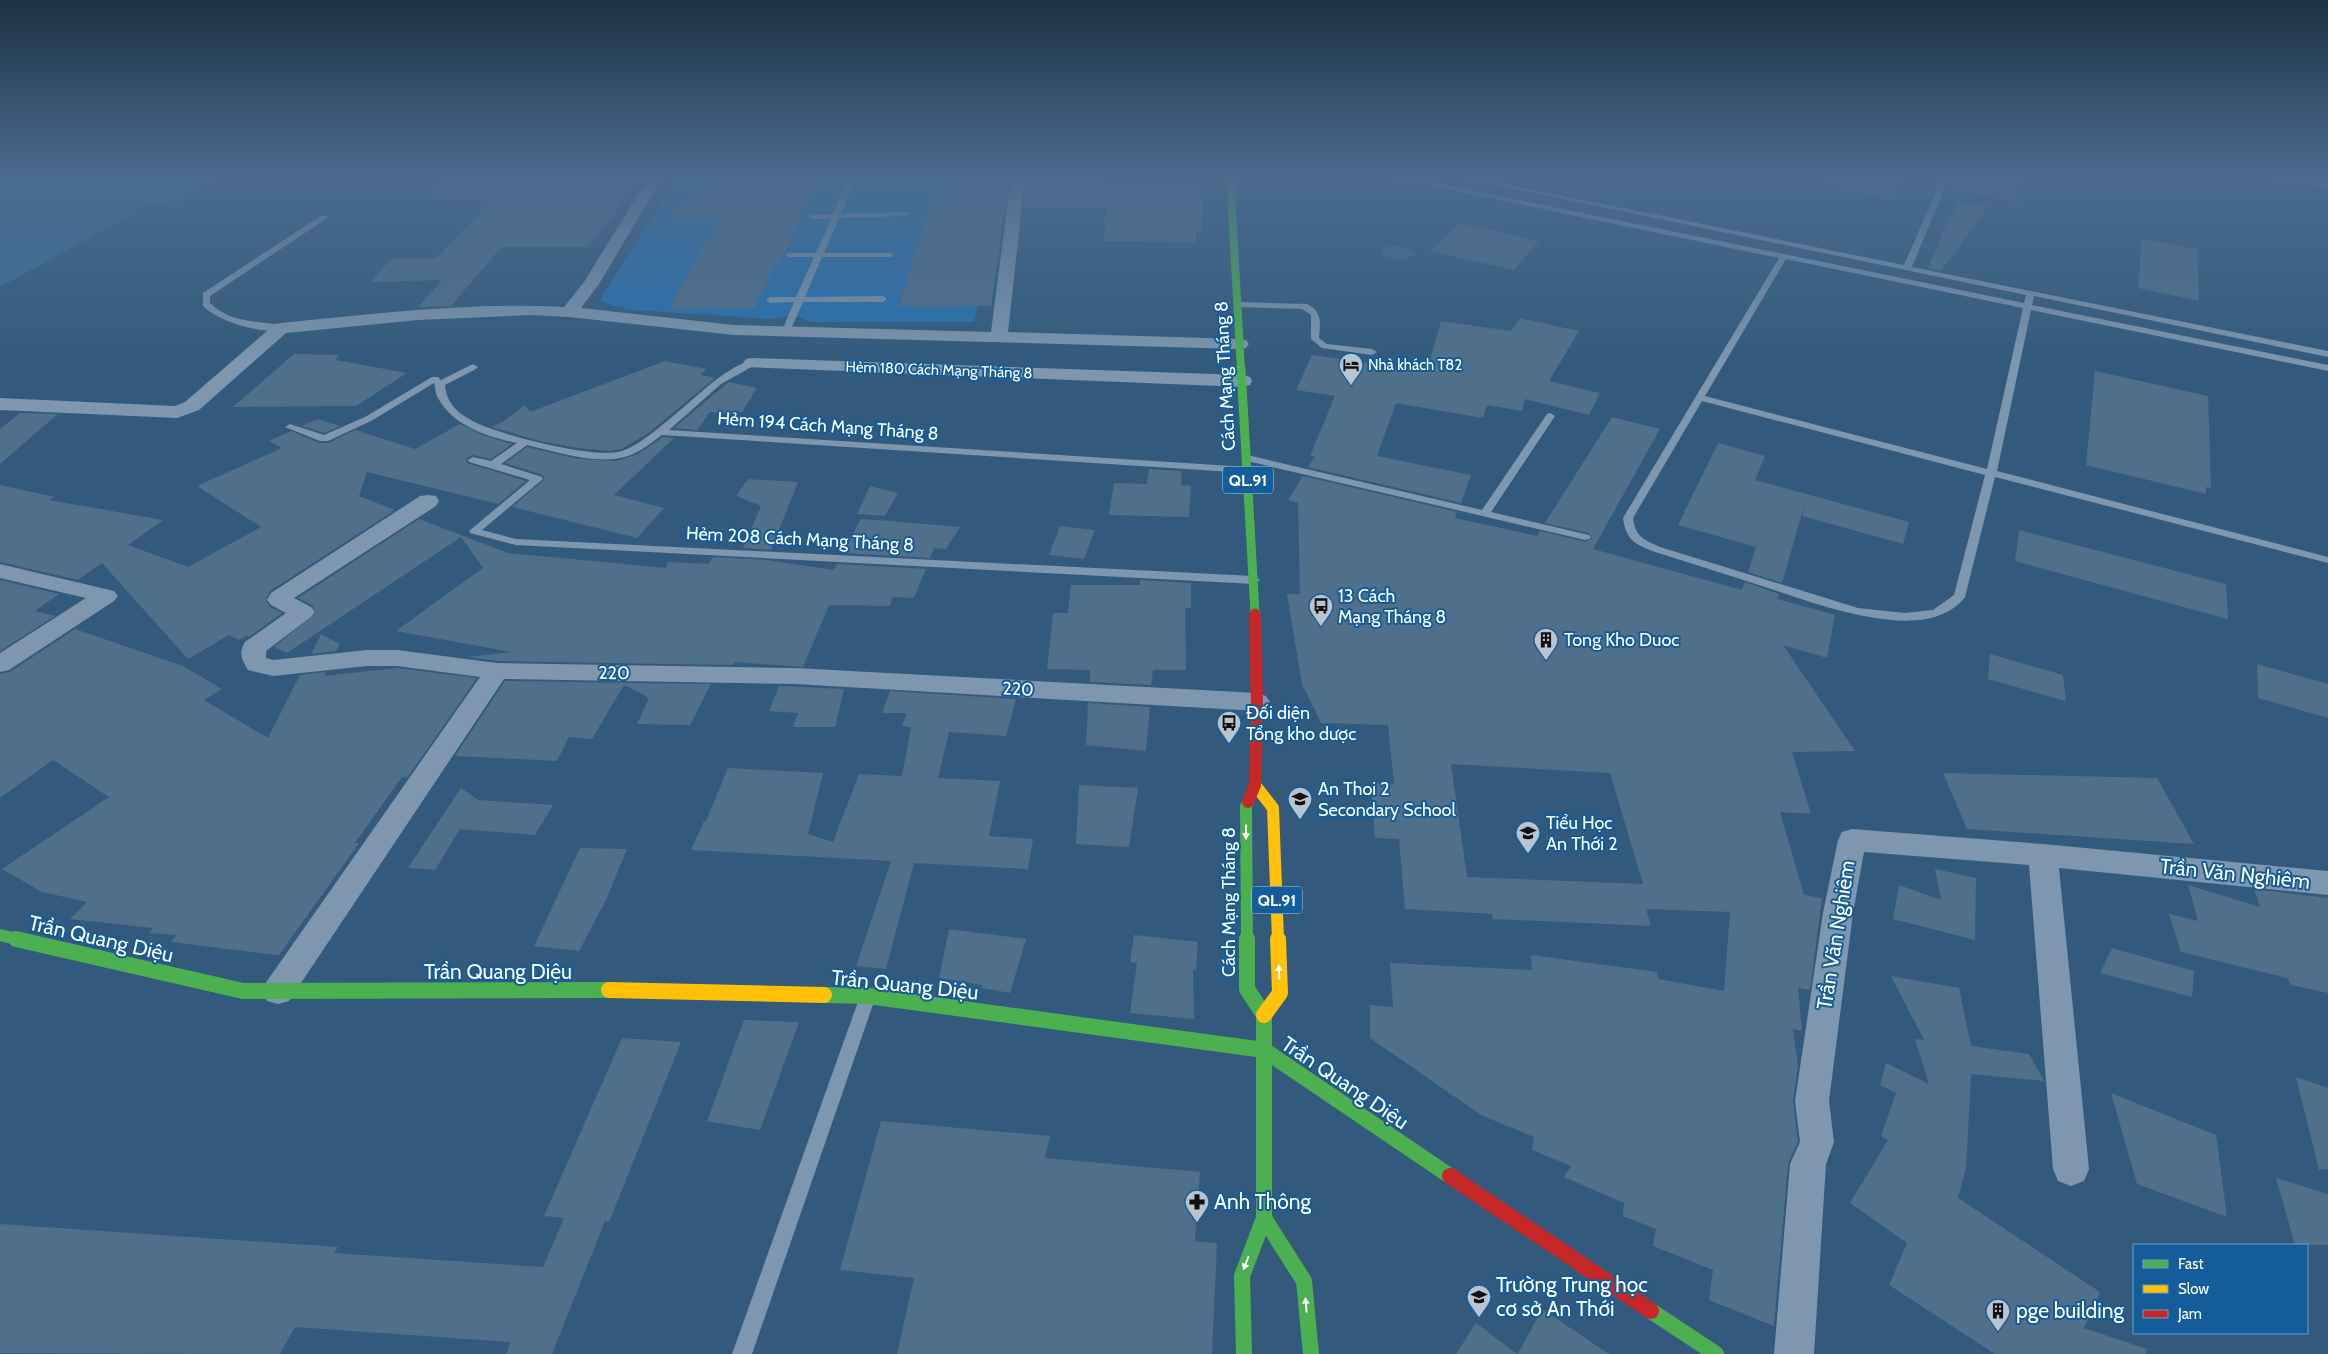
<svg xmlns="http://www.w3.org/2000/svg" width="2328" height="1354" viewBox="0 0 2328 1354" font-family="Cabin,sans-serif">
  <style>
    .green { fill: #2671af }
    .water { fill: #3b6d98 }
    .building { fill: #506f8a; fill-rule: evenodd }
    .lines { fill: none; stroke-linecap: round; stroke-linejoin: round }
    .lane { fill: #7e96ae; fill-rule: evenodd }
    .street { fill: #7e96ae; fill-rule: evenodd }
    .fast-far3 { stroke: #4caf50; stroke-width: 8 }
    .fast-far2 { stroke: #4caf50; stroke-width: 9 }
    .fast-far1 { stroke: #4caf50; stroke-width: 12 }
    .fast { stroke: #4caf50; stroke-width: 16 }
    .slow-far1 { stroke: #ffc107; stroke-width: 12 }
    .slow { stroke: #ffc107; stroke-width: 16 }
    .jam-far2 { stroke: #c62828; stroke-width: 9 }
    .jam-far1 { stroke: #c62828; stroke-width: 12 }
    .jam { stroke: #c62828; stroke-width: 16 }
    .oneway { fill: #f6fbf6 }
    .labels { text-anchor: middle; stroke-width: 4; stroke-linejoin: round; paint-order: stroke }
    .far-poi-label { font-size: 15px; fill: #fff; stroke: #155c9a; text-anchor: start }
    .far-street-label { font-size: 15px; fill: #fff; stroke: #155c9a }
    .shield { fill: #155c9a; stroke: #b9cee1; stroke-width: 1 }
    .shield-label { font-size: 16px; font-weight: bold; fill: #fff }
    .street-label { font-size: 18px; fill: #fff; stroke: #155c9a }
    .poi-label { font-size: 18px; fill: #fff; stroke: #155c9a; text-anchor: start }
    .near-street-label { font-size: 21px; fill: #fff; stroke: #155c9a }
    .near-poi-label { font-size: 21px; fill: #fff; stroke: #155c9a; text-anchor: start }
  </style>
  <rect width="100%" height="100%" fill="#335a7c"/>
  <polygon class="green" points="678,175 1009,175 974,322 810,322 793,315 771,319 633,310 607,304 600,300"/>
  <g class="water">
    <polygon points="0,175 222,175 178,201 152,203 0,287"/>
    <path d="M1389,246C1399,246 1407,246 1414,254C1405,263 1392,260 1381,254L1382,249Z"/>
  </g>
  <g class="building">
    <polygon points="448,175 645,175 588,247 501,247 451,306 418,307 442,280 370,282 391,259 437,258 494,198 424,199"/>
    <polygon points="705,175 818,175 780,264 775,264 755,308 669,309 719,219 672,219"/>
    <polygon points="939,175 1017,175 1017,178 1102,178 1101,185 1202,186 1202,232 1196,232 1196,242 1104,241 1106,223 1104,223 1107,208 1023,208 1026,186 1016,180 1008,186 991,306 899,307"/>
    <polygon points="1824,175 1904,175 1894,200 1822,187"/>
    <polygon points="1952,175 2021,175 2016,201 1946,189"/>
    <polygon points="1958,203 1988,207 1941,271 1928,268 1949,218 1950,219"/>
    <polygon points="1459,223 1539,241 1514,270 1430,251"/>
    <polygon points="2142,239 2197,249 2199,301 2138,288"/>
    <polygon points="1520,318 1579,331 1549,381 1600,393 1589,415 1525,399 1522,411 1487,405 1483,418 1396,403 1377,456 1471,475 1461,503 1308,467 1315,456 1310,456 1335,396 1296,390 1312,355 1427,371 1441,321 1511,331"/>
    <polygon points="294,354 339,355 336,360 407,373 356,406 233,407"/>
    <polygon points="665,361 707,369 700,375 715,378 647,434 621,449 610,451 578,448 540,441 491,427 503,422 525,405 530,412"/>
    <polygon points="2095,371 2208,396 2211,488 2206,487 2206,494 2086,465"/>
    <polygon points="729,382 757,388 742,412 735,411 733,414 710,412 697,430 674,428"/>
    <polygon points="20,413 58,414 0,464 0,429"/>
    <path d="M1612,417L1660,429L1593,549L1742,590L1745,582L1779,594L1777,599L1835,615L1827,658L1783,645L1855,751L1792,752L1811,814L1780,812L1804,895L1822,898L1810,990L1798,988L1802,1031L1793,1029L1798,1066L1793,1101L1798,1142L1788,1164L1774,1326L1709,1300L1713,1270L1653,1246L1656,1229L1623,1216L1624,1203L1564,1177L1571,1166L1532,1150L1534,1137L1481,1115L1370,1038V1005L1393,1007L1390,963L1532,970L1531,955L1657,972L1658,979L1724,991L1730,912L1646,909L1651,926L1493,919L1492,914L1405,909L1399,839L1375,838L1371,783L1394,784L1388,725L1321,723L1302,684L1287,594H1300L1298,503L1288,500L1303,476L1457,512L1455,518L1537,536L1540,531L1585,542L1592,538L1589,533L1545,523ZM1451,764L1610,773L1643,884L1467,877Z"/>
    <polygon points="318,419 340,426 324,433 302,426"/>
    <polygon points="460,424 483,435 512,444 491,459 472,455 466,459 467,463 526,481 498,504 367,472 359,496 395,510 270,591 266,601 270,607 282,613 249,637 247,635 239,640 229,635 188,659 102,563 78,580 0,562 0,485 55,497 49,500 163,520 128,545 188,567 261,527 197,486 282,448 269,441 291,431 319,443 328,443 355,430 415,449"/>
    <polygon points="663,437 674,438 614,495 664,508 637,538 512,507 545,479 543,475 505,463 527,447 578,459 616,461 638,454"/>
    <polygon points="1718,443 1765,456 1755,480 1909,522 1903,544 1802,516 1807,496 1782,583 1748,572 1756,547 1678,525"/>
    <polygon points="1149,469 1182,471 1181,485 1191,486 1189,517 1109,515 1114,483 1147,484"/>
    <polygon points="748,479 798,482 771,550 743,548 761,506 736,496"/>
    <polygon points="870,486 898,493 885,516 857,514"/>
    <polygon points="419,519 508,553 666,568 667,562 709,564 713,557 767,560 834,570 837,564 926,569 914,598 892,597 890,606 829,605 803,667 734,662 733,665 729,665 497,661 468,657 511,652 396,631 483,568 461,537 287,653 274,647 316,613 312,605 298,598"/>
    <polygon points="861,519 890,521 960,527 946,549 934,548 930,558 842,553"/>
    <polygon points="1060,526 1095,530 1084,559 1049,555"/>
    <polygon points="2019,530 2226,584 2228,619 2015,561"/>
    <polygon points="0,580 59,594 35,611 55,616 0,651"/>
    <polygon points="1140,580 1191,583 1191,608 1185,608 1186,670 1153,670 1151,685 1090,682 1090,670 1047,669 1053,613 1068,613 1071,585 1140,585"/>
    <polygon points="75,629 183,666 222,689 204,700 268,738 300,675 326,672 324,676 397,668 477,678 407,778 402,777 355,843 359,843 279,955 251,952 171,942 177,935 149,933 153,928 70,919 87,902 42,892 2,869 109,797 53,760 0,798 0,674 10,672"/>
    <polygon points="321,634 340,644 336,651 311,654"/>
    <polygon points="1990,654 2063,675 2066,701 1988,679"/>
    <polygon points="2257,664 2328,684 2328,718 2258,698"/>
    <polygon points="505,681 711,684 690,725 637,724 649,698 624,685 592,739 569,737 557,761 455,756"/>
    <polygon points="779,686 844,689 835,727 793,727 798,713 769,711"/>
    <polygon points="890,691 1016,699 1006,736 949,732 938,778 1000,781 989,836 1033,839 1028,869 914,863 886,969 856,966 891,861 691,850 704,821 706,821 728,768 823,773 808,834 833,842 859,774 902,776 911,727 902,726 907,713 882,713"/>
    <polygon points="1088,703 1150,707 1146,751 1086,745"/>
    <polygon points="1943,773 2157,778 2194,844 1967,829"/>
    <polygon points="1079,785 1138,788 1129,847 1076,844"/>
    <polygon points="461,788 478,800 553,805 535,835 460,829 435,870 408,868"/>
    <polygon points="580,848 627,849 606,900 579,951 534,946"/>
    <polygon points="1935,869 1976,878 1975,940 1893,919 1899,885 1941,900"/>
    <polygon points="2188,885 2260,907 2254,889 2328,898 2328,993 2291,985 2287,978 2181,952 2169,914 2198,921"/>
    <polygon points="949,929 1026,939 1010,993 982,988 982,985 939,978"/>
    <polygon points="1134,935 1198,942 1196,970 1193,970 1194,1019 1130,1013 1137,963 1130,962"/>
    <polygon points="2112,948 2194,971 2192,997 2100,973"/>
    <polygon points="1891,976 1959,988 1971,1046 2029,1054 2044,1081 1971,1074 1966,1168 1958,1198 2100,1292 2084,1328 2147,1349 2146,1354 1995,1354 1889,1285 1907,1243 1850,1203 1888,1140 1881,1136 1896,1093 1880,1085 1886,1063 1929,1084 1915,1039 1924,1040"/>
    <polygon points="744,1020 799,1022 760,1130 707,1121"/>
    <polygon points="622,1038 681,1042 609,1222 605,1221 552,1354 506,1354 511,1342 295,1327 280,1354 0,1353 0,1224 338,1247 334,1253 543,1267 564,1218 544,1216"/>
    <polygon points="2296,1077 2328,1088 2328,1169 2319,1170"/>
    <polygon points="2111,1093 2216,1135 2227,1217 2137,1184"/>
    <polygon points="881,1121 1050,1136 1045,1158 1200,1172 1195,1241 1217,1243 1212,1354 897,1354 914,1278 840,1270"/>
    <polygon points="2276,1178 2328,1194 2328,1245 2295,1245"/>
    <polygon points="1542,1309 1609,1354 1518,1354"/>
    <polygon points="1476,1323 1517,1354 1456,1354"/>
  </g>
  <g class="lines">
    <g class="lane">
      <polygon points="851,175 857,175 857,177 921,177 925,179 921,181 855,181 841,214 906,212 910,214 906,216 839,218 824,253 890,253 894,255 890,257 822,257 805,297 883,296 887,299 883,302 803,302 790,331 783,333 782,331 794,302 770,303 766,300 770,297 796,297 814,257 789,257 785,255 789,253 816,253 831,219 812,219 808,217 812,215 833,214 847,181 825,182 821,180 825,178 849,177"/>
      <polygon points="1211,175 1233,175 1234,176 1230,178"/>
      <path d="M1385,175H1397L2024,303L2026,295L1447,175H1460L1904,265L1943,175H1950L1912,267L2328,351V357L2034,296L2032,305L2328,365V371L2031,310L1997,471L2328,557V563L1995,477L1965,597C1926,648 1815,603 1765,587C1728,575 1690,563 1652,551C1633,543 1626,539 1623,518L1779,258L1388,177ZM1786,259L2023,308L1987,469L1705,396ZM1702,401L1985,475L1954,595L1933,610L1905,613L1858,608L1660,547C1643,539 1636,538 1633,518Z"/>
      <polygon points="2253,175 2269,175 2328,184 2328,188"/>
      <path d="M322,215L329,217L210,296V303C231,324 258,320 284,326V330C261,334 219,322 203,306V293Z"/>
      <path d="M1238,302L1307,304C1323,312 1320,323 1319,338L1327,344L1372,349L1377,352L1372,355L1322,348L1311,339V315L1302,309L1235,307V303Z"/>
      <path d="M752,360L755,361V365L721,384L669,430L1248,467L1253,470L1248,473L662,435C652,442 640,452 628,456C598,466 558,452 527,445L501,464L542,477L543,479L482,530L516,539L1254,576L1260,580L1254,584L516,545L470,533L469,531L530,480L469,462L468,460L473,457L491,461L517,443C488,437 453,426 438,398C435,394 436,388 434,383L371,421L328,441H320L285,427L290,424L324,435L365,417L432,377H438L441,380L473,364L478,367L476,369L445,385C447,412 472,422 495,430C520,439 597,459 622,451C642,445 675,414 692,400C709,385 729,367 752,360Z"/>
      <polygon points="1550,413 1555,416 1491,512 1589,535 1591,537 1589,539 1585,540 1247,461 1242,458 1247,455 1482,510 1547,414"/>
      <polygon points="868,989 874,991 876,996 752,1354 732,1354 860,996 862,991"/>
    </g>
    <g class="street">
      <path d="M650,175H664L599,284L581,308L734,325L991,332L1010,186L1017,182L1024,186L1008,332L1240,339L1246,340L1249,344L1246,348L1240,349L734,335L569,317L530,315L418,320L286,333L199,410L177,418L0,410V398L175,406L185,402L275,324L281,323C375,314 470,302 564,307L584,282Z"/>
      <polygon points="752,358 1243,375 1250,377 1252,381 1250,385 1243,387 746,367 743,363 746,359"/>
      <path d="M428,495L436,496L439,501L436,506L294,598L311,607L315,612L311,617L266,651V658L273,660L367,650H397L497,663L795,668L1257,693L1266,696L1270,702L1266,708L1257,711L795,684L504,679L289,1001L278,1004L267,1001L262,991L267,981L480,677L397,666H367L273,676L248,670C242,660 238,653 245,642L286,613L271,605L267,600L271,593L420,496Z"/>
      <polygon points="0,564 114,591 118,596 114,601 9,670 0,672 0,653 86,598 0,578"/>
      <polygon points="1852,829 2043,844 2328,871 2328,895 2059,868 2089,1169 2084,1181 2071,1186 2058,1181 2053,1169 2029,865 1864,852 1853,913 1829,1101 1834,1142 1826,1164 1814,1354 1774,1354 1790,1164 1800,1142 1795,1101 1823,913 1838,840 1842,832"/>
    </g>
    <polyline class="fast-far3" points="1230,175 1241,369"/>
    <polyline class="fast-far2" points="1241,368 1255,613"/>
    <g class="fast-far1">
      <polyline points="0,935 21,940"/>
      <polyline points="1247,940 1246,807 1248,802"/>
    </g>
    <g class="fast">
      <polyline points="16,939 243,991 609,990"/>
      <polyline points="824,995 868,996 1264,1050 1450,1176"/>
      <polyline points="1264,1218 1304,1281 1311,1354"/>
      <polyline points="1651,1311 1716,1354"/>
      <polyline points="1244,1354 1242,1276 1264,1218 1264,1015 1247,989 1247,939"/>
    </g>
    <polyline class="slow-far1" points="1255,785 1273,808 1278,940"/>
    <g class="slow">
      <polyline points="609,990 824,995"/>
      <polyline points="1264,1015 1280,993 1278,939"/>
    </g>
    <polyline class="jam-far2" points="1255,613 1255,618"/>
    <polyline class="jam-far1" points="1248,802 1255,785 1257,702 1255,617"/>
    <polyline class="jam" points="1450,1176 1651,1311"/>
  </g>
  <defs><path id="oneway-solid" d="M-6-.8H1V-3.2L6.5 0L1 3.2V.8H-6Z" transform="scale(1.25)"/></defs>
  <g class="oneway">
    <use href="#oneway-solid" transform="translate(1246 832) rotate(90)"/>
    <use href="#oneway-solid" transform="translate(1279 972) rotate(-92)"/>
    <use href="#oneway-solid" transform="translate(1246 1263) rotate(111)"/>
    <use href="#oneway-solid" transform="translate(1306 1305) rotate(-95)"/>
  </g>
  <linearGradient id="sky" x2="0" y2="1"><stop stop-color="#1c3244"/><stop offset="0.48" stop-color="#4a6b8e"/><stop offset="1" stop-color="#4a6b8e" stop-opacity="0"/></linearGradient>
  <rect width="2328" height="364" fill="url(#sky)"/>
  <defs>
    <symbol id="hotel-pin" viewBox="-11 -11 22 30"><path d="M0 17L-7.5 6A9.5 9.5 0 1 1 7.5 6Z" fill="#b8c5d1" stroke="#155c9a"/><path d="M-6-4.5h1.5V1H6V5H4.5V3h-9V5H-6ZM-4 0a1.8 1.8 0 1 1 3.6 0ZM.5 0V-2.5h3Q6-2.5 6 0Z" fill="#111"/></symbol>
    <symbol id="bus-pin" viewBox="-11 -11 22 30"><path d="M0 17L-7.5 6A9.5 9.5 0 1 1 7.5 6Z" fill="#b8c5d1" stroke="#155c9a"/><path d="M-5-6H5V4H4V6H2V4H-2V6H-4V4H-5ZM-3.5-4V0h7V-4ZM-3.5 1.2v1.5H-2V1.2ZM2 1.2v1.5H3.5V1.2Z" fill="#111"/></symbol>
    <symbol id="building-pin" viewBox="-11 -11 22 30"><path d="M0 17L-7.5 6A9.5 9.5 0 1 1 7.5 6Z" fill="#b8c5d1" stroke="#155c9a"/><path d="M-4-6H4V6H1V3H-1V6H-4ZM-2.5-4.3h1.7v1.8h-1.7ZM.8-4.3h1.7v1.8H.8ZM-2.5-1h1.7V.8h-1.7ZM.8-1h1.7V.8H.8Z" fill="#111"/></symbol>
    <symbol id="school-pin" viewBox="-11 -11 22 30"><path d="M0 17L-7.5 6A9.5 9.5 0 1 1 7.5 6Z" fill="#b8c5d1" stroke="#155c9a"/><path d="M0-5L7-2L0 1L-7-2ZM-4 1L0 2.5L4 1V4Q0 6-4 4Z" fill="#111"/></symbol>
    <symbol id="pharmacy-pin" viewBox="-11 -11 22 30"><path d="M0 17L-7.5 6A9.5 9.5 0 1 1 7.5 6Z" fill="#b8c5d1" stroke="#155c9a"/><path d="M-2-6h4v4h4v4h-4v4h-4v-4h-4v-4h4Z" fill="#111"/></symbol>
  </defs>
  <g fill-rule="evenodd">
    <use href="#hotel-pin" x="1337" y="351" width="28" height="38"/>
    <use href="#bus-pin" x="1307" y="592" width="28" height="38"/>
    <use href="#building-pin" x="1532" y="626" width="28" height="38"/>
    <use href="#bus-pin" x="1215" y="709" width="28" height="38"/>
    <use href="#school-pin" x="1286" y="785" width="28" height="38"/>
    <use href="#school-pin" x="1514" y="819" width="28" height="38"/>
    <use href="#pharmacy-pin" x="1183" y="1188" width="28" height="38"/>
    <use href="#school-pin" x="1465" y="1283" width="28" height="38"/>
    <use href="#building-pin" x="1984" y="1297" width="28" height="38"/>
  </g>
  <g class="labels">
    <g class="far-poi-label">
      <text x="1368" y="370">Nhà khách T82</text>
    </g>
    <g class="far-street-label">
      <text transform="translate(939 370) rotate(2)" y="5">Hẻm 180 Cách Mạng Tháng 8</text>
    </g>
    <g class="shield">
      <rect x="1223" y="466.5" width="50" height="27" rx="4"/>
      <rect x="1252" y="886.5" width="50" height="27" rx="4"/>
    </g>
    <g class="shield-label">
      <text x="1248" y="486">QL.91</text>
      <text x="1277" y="906">QL.91</text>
    </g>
    <g class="street-label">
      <text transform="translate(1225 376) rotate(-93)" y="6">Cách Mạng Tháng 8</text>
      <text transform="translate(828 426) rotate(4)" y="6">Hẻm 194 Cách Mạng Tháng 8</text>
      <text transform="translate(800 539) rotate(3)" y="6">Hẻm 208 Cách Mạng Tháng 8</text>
      <text transform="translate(614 673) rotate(1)" y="6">220</text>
      <text transform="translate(1018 689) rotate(3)" y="6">220</text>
      <text transform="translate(1229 902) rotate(-90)" y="6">Cách Mạng Tháng 8</text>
    </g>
    <g class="poi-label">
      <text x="1338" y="602">13 Cách<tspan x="1338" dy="21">Mạng Tháng 8</tspan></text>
      <text x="1564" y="646">Tong Kho Duoc</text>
      <text x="1246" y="719">Đối diện<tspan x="1246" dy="21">Tổng kho dược</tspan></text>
      <text x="1318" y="795">An Thoi 2<tspan x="1318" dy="21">Secondary School</tspan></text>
      <text x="1546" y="829">Tiểu Học<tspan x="1546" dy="21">An Thới 2</tspan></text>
    </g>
    <g class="near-street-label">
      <text transform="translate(2235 874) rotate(6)" y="7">Trần Văn Nghiêm</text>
      <text transform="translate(1836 935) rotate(-81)" y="7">Trần Văn Nghiêm</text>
      <text transform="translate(101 939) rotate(13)" y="7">Trần Quang Diệu</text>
      <text x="498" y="979">Trần Quang Diệu</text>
      <text transform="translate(905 985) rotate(6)" y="7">Trần Quang Diệu</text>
      <text transform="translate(1345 1083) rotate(34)" y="7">Trần Quang Diệu</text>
    </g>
    <g class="near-poi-label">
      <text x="1214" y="1209">Anh Thông</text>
      <text x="1496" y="1292">Trường Trung học<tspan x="1496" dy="24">cơ sở An Thới</tspan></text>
      <text x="2016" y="1318">pge building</text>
    </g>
  </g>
  <rect x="2133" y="1244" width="175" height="90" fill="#155c9a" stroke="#739dc2"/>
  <rect x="2143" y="1260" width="25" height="8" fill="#4caf50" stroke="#739dc2"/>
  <text x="2178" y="1269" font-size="15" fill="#ffffff">Fast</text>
  <rect x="2143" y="1285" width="25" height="8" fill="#ffc107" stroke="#739dc2"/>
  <text x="2178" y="1294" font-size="15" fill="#ffffff">Slow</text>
  <rect x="2143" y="1310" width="25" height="8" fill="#c62828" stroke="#739dc2"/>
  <text x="2178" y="1319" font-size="15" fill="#ffffff">Jam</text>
</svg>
